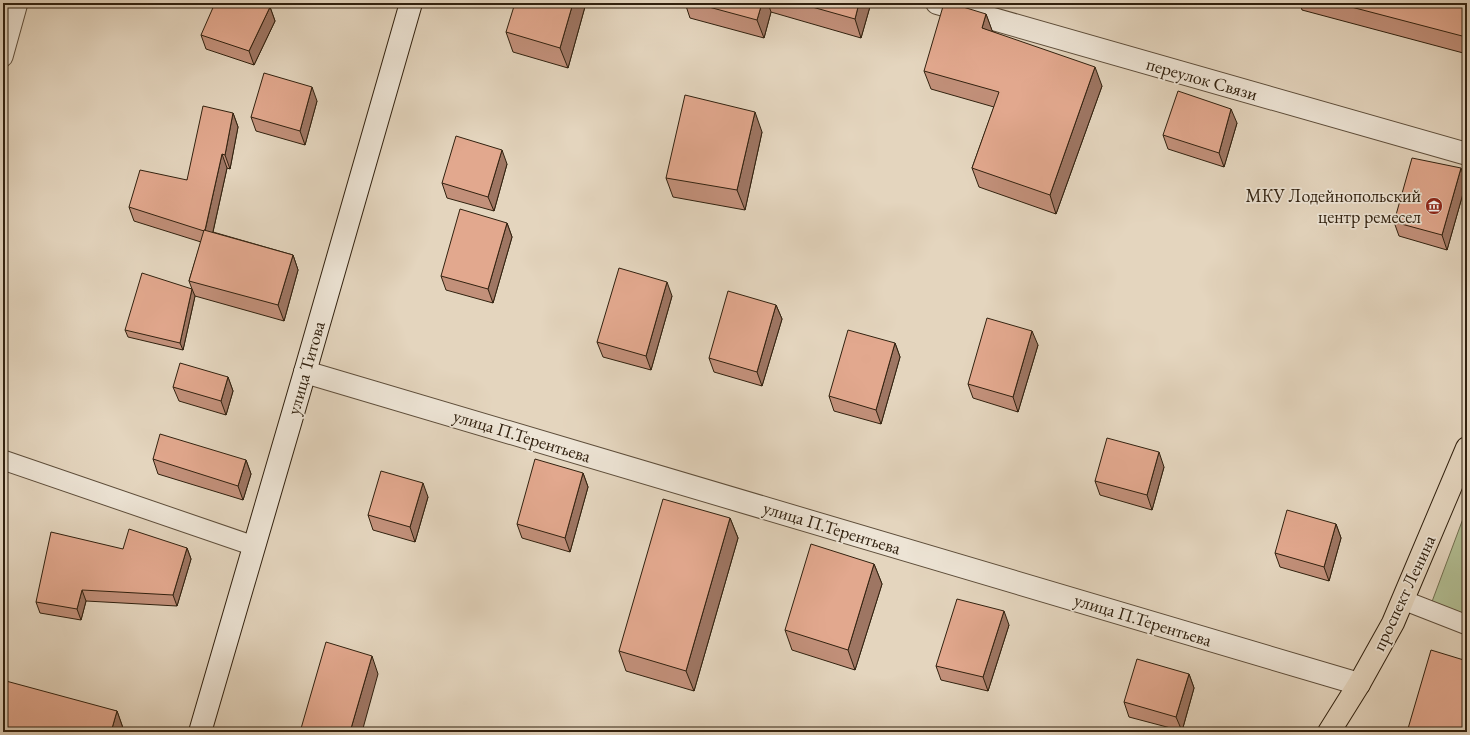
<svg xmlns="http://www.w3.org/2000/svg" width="1470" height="735" viewBox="0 0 1470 735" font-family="'EB Garamond',serif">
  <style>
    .green { fill: #b2be93; stroke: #727051 }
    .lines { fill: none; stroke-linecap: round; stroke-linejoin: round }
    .lane-casing { stroke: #5e4e3b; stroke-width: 21 }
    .street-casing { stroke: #5e4e3b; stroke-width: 24 }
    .secondary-casing { stroke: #31210f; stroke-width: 24 }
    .primary-casing { stroke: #31210f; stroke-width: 24 }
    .lane { stroke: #ede4d5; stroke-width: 19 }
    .street { stroke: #ede4d5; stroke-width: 22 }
    .secondary { stroke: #ede4d5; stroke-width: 22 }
    .primary { stroke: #e4d5be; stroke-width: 22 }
    .wall { fill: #c2907a; stroke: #31210f }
    .shaded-wall { fill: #9e7663; stroke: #31210f }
    .building { fill: #e2a88e; stroke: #31210f }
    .labels { text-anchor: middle; stroke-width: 3.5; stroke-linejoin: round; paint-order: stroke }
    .street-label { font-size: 18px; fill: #31210f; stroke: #ede4d5 }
    .poi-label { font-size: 18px; fill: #31210f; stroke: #ede4d5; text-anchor: end }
  </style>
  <rect width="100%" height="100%" fill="#e4d5be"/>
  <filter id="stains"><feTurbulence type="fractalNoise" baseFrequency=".005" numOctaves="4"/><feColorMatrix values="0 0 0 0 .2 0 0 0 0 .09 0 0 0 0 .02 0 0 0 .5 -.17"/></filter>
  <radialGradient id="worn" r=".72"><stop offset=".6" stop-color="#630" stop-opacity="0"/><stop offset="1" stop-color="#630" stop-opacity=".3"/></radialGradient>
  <polygon class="green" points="1467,508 1467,621 1427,615"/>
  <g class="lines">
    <defs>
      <g id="lane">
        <polyline points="3,57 18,3"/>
        <polyline points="3,460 254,546"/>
        <polyline points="1403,600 1467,625"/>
      </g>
      <g id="street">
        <polyline points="937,3 1467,154"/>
        <polyline points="305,372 1359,684"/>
      </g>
      <polyline id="secondary" points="200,732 305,372 411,3"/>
      <polyline id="primary" points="1329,732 1359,684 1393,623 1467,448"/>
    </defs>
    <use href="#lane" class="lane-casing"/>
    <use href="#street" class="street-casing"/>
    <use href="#secondary" class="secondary-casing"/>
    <use href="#primary" class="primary-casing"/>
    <use href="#lane" class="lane"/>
    <use href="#street" class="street"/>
    <use href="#secondary" class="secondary"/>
    <use href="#primary" class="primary"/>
  </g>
  <g class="wall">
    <polygon points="586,3 568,68 513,52 506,32"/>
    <polygon points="685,3 871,3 861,38 771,12 764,38 690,18"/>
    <polygon points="1300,3 1467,3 1467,54 1302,10"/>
    <polygon points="270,7 275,21 254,65 206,49 201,35"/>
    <polygon points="986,14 992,31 1102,86 1056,214 979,187 972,168 994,107 931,89 924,71"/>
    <polygon points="317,101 305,145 256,131 251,117"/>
    <polygon points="233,113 238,127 230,169 227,168 213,232 293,255 298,270 284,321 195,296 183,350 128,337 125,330 192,289 189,281 201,242 134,221 129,207 187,180"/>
    <polygon points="1237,123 1224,167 1168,149 1163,135"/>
    <polygon points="762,132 745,210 673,197 666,178"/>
    <polygon points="507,164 494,211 447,198 442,183"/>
    <polygon points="1466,183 1447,250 1399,236 1394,222"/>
    <polygon points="507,223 512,237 493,303 446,290 441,276"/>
    <polygon points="672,296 651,370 603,357 597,342"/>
    <polygon points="776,305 782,319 762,386 714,372 709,358"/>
    <polygon points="895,343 900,357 881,424 834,411 829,396"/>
    <polygon points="1038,345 1018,412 973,398 968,384"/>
    <polygon points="228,377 233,391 226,415 179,401 173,387"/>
    <polygon points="153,459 246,460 251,474 243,500 158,474"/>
    <polygon points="1164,467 1152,510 1100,495 1095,481"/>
    <polygon points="583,473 588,487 570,552 522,538 517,524"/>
    <polygon points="428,497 415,542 373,530 368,515"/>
    <polygon points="730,518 738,538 694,691 626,671 619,651"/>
    <polygon points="1336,524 1341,538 1329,581 1280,567 1275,553"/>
    <polygon points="187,548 191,559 177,606 86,601 81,620 40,613 36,602 123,549"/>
    <polygon points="874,564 882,584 855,670 792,650 785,630"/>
    <polygon points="1009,625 988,691 941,680 936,666"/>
    <polygon points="1189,674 1194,688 1182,731 1129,717 1124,702"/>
    <polygon points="3,692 117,711 124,731 124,732 3,732"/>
  </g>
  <g class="shaded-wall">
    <polygon points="573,3 586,3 568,68 560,48"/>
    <polygon points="762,3 768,3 771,12 764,38 757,20"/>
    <polygon points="859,3 871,3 861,38 855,19"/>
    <polygon points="270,7 275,21 254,65 249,51"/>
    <polygon points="986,14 993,33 982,28"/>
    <polygon points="1467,32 1467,41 1466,37"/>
    <polygon points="1095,67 1102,86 1056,214 1050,195"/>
    <polygon points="312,87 317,101 305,145 300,131"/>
    <polygon points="1231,109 1237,123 1224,167 1219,153"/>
    <polygon points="755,112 762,132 745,210 737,190"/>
    <polygon points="233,113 238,127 230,169 225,155"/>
    <polygon points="502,150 507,164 494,211 488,197"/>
    <polygon points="222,154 227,168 210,245 205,231"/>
    <polygon points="1461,168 1466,183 1447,250 1442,235"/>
    <polygon points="507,223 512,237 493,303 488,289"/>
    <polygon points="293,255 298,270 284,321 278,305"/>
    <polygon points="667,282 672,296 651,370 646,356"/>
    <polygon points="192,289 195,296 183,350 180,343"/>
    <polygon points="776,305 782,319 762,386 757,372"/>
    <polygon points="1032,331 1038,345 1018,412 1013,397"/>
    <polygon points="895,343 900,357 881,424 876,410"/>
    <polygon points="228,377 233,391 226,415 221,401"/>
    <polygon points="1159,452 1164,467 1152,510 1147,495"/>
    <polygon points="246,460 251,474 243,500 238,486"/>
    <polygon points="583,473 588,487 570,552 565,538"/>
    <polygon points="423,483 428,497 415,542 410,527"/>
    <polygon points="730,518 738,538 694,691 686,671"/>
    <polygon points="1336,524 1341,538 1329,581 1324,567"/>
    <polygon points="187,548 191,559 177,606 173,595"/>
    <polygon points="874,564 882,584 855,670 848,650"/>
    <polygon points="82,590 86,601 81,620 77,609"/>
    <polygon points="1004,611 1009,625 988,691 983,677"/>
    <polygon points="372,656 378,674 362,732 350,732"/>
    <polygon points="1189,674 1194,688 1182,731 1176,717"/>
    <polygon points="117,711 124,731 124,732 111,732"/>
  </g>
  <g class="building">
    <polygon points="215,3 255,3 270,7 249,51 201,35"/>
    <polygon points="515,3 573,3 560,48 506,32"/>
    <polygon points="694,3 762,3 757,20"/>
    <polygon points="798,3 859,3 855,19"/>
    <polygon points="944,3 950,3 986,14 982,28 1095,67 1050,195 972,168 999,92 924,71"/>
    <polygon points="1336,3 1467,3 1467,32 1466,37"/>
    <polygon points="264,73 312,87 300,131 251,117"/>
    <polygon points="1178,91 1231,109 1219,153 1163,135"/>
    <polygon points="685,95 755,112 737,190 666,178"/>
    <polygon points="203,106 233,113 225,155 222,154 205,230 204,230 204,231 129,207 140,170 187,180"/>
    <polygon points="456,136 502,150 488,197 442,183"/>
    <polygon points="1412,158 1461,168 1442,235 1394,222"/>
    <polygon points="460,209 507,223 488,289 441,276"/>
    <polygon points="204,230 293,255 278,305 189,281"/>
    <polygon points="619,268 667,282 646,356 597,342"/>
    <polygon points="142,273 192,289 180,343 125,330"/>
    <polygon points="728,291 776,305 757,372 709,358"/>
    <polygon points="987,318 1032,331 1013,397 968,384"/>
    <polygon points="848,330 895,343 876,410 829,396"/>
    <polygon points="180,363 228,377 221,401 173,387"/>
    <polygon points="160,434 246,460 238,486 153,459"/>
    <polygon points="1107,438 1159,452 1147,495 1095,481"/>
    <polygon points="535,459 583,473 565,538 517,524"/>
    <polygon points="381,471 423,483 410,527 368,515"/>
    <polygon points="663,499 730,518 686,671 619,651"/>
    <polygon points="1287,510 1336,524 1324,567 1275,553"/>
    <polygon points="129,529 187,548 173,595 82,590 77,609 36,602 51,532 123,549"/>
    <polygon points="811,544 874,564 848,650 785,630"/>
    <polygon points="957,599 1004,611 983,677 936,666"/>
    <polygon points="326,642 372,656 350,732 300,732"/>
    <polygon points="1431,650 1467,661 1467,732 1407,732"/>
    <polygon points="1137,659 1189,674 1176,717 1124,702"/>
    <polygon points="6,681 117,711 111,732 10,732 3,730 3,692"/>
  </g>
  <defs>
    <symbol id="museum-disc" viewBox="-11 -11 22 22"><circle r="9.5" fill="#8f2418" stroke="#ede4d5"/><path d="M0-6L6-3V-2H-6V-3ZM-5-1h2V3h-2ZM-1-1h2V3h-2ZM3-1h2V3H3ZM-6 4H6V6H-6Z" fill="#fff"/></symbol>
  </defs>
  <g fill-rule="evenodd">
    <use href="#museum-disc" x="1424" y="196" width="20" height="20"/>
  </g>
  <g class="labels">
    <g class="street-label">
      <text transform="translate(1202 79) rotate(16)" y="6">переулок Связи</text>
      <text transform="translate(306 368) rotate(-74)" y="6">улица Титова</text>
      <text transform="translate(522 436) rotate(17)" y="6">улица П.Терентьева</text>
      <text transform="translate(832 528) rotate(17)" y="6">улица П.Терентьева</text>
      <text transform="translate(1404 593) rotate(-65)" y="6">проспект Ленина</text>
      <text transform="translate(1143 620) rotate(17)" y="6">улица П.Терентьева</text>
    </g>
    <g class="poi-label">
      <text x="1421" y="202">МКУ Лодейнопольский<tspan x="1421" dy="21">центр ремесел</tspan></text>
    </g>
  </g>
  <rect width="1470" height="735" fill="none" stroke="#e4d5be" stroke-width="16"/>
  <rect x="4" y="4" width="1462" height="727" fill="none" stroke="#31210f" stroke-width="2"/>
  <rect x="8" y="8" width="1454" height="719" fill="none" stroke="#31210f"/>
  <rect width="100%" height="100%" filter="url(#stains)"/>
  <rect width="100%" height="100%" fill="url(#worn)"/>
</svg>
